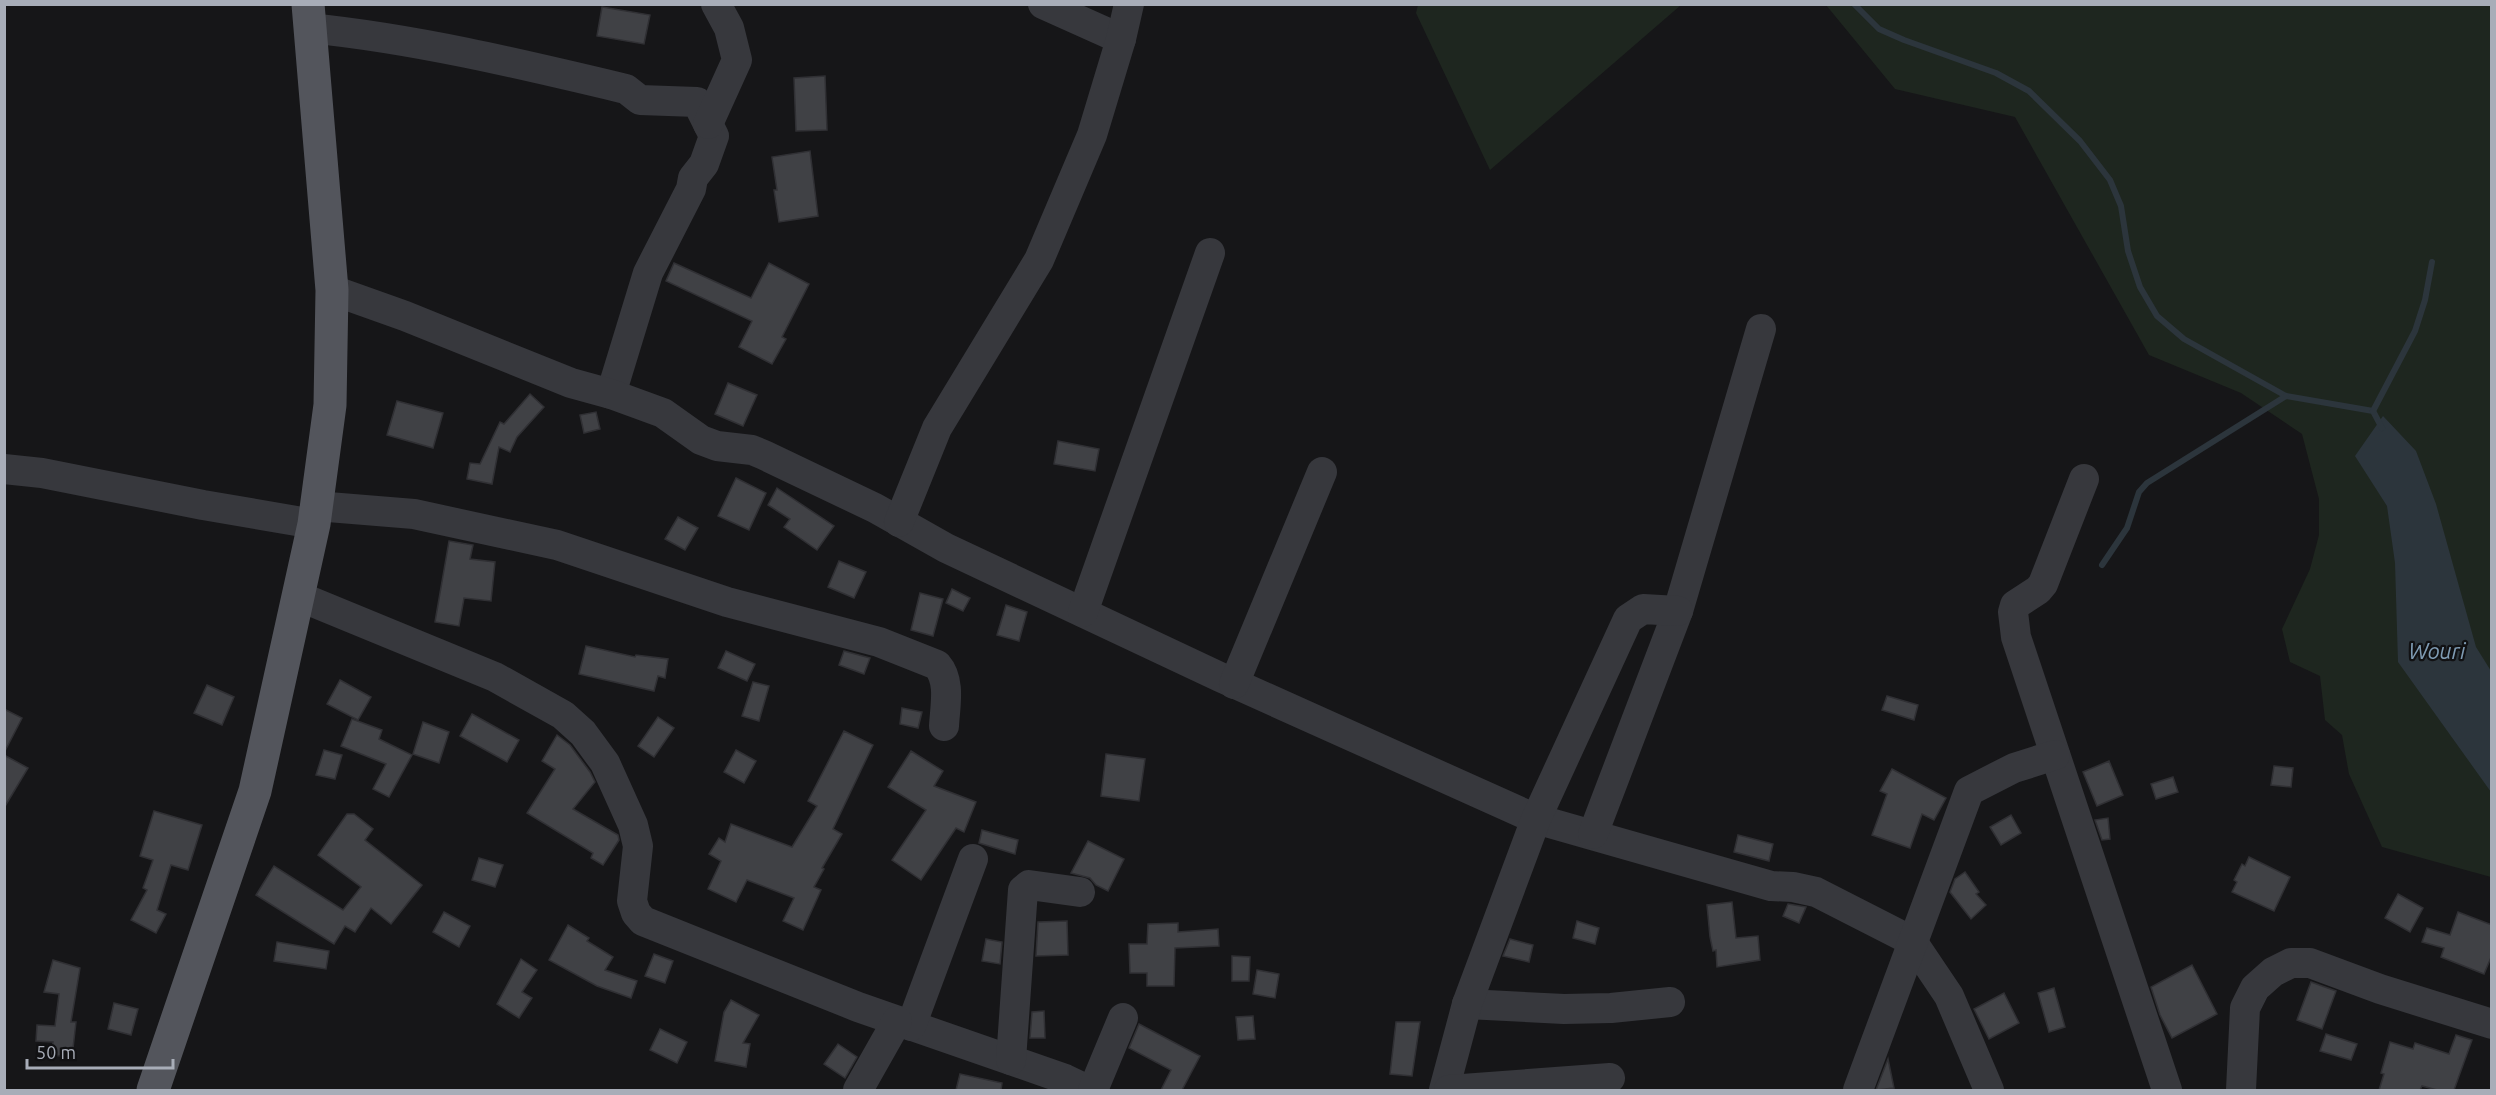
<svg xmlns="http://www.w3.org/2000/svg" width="2496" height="1095" viewBox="0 0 2496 1095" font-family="Ubuntu,sans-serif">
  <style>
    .green { fill: #1e261f }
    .water { fill: #2c353c }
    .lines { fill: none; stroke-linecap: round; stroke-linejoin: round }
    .stream { stroke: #2c353c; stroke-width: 6 }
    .building { fill: #404145; stroke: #303034; stroke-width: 1.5 }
    .minor { stroke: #37383d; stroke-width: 30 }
    .major { stroke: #53555c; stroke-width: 33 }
    .labels { text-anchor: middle; stroke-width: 4.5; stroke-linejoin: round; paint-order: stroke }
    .water-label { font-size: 22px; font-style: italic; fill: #7f9bb3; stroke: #111113 }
  </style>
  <rect width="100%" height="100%" fill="#161618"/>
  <g class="green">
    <polygon points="1418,5 1418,4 1681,5 1490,170 1416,13"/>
    <polygon points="1826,5 2491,5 2491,877 2382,847 2349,774 2342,735 2325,720 2320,676 2290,662 2282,629 2310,569 2319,535 2319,499 2302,434 2241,393 2149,355 2015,117 1895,89"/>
  </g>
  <polygon class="water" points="2383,416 2416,451 2436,504 2476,647 2491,671 2491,792 2398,662 2395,563 2387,506 2355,456"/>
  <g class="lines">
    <g class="stream">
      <polyline points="1854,4 1879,29 1904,40 1996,73 2029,91 2080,141 2110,180 2121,206 2128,251 2140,287 2157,316 2184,339 2286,396 2373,411"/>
      <polyline points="2373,411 2382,428"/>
      <polyline points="2373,411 2415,331 2425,300 2432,262"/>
      <polyline points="2102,565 2127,528 2139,492 2147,483 2286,396"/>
    </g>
  </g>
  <g class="building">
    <polygon points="602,7 650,15 644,44 597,36"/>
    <polygon points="825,76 827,130 796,131 794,78"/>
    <polygon points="810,151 818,216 779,222 774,190 777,190 772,157"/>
    <polygon points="674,263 751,298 769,263 809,284 782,337 786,339 772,364 739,347 752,321 666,281"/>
    <polygon points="728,383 757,395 743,426 715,414"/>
    <polygon points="530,394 544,407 517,437 510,452 499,447 492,484 467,479 470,463 480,464 500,422 504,424"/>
    <polygon points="397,401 443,413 433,448 387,435"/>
    <polygon points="596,412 600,429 584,433 580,415"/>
    <polygon points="1058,441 1099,449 1095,471 1054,464"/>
    <polygon points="736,478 766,493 749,530 718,516"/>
    <polygon points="777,488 834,526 817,550 784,527 790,519 768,505"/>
    <polygon points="678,517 698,528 685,550 665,539"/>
    <polygon points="449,541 473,545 470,559 495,562 491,601 464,598 459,626 435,622"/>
    <polygon points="839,561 866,572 854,598 828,587"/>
    <polygon points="952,589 970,598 963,611 946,603"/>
    <polygon points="920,593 943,599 933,636 911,630"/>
    <polygon points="1006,605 1027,612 1019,641 997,635"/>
    <polygon points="586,646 635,657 636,655 668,659 665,678 658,676 654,691 579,674"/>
    <polygon points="726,651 755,664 747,681 718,668"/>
    <polygon points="844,651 870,658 864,674 839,665"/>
    <polygon points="340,680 371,697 358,720 327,704"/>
    <polygon points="753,682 769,686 759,721 742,716"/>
    <polygon points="207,685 234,697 222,725 194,713"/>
    <polygon points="1887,696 1918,705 1914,720 1882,710"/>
    <polygon points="902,708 922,712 918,728 900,724"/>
    <polygon points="4,709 22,718 4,753"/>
    <polygon points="472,714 519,740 507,762 460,736"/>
    <polygon points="658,717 674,728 654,757 638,746"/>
    <polygon points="352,719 382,730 379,739 412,755 389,797 373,789 386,764 341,746"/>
    <polygon points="423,722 449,732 439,763 413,754"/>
    <polygon points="844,731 873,745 833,829 842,834 822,868 824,869 814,887 821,890 803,930 783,921 794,898 747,880 736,902 708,889 721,861 709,854 719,838 725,842 731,824 792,847 817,806 808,801"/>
    <polygon points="557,735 570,745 590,772 595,782 573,809 618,835 619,840 603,865 591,858 593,853 527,813 555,769 542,761"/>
    <polygon points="324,750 342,755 335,779 316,775"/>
    <polygon points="736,750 756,761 744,783 724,772"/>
    <polygon points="911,751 943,771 934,786 976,802 964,832 956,828 921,880 892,860 926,810 888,787"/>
    <polygon points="1106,754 1145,759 1139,801 1101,796"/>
    <polygon points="4,755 28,768 4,808"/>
    <polygon points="2109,761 2123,795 2097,806 2083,772"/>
    <polygon points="2274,766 2293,768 2291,787 2271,785"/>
    <polygon points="1892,769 1946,798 1934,820 1922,814 1910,848 1872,835 1887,794 1880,791"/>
    <polygon points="2173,777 2178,792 2156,799 2151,784"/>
    <polygon points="154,811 202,825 188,870 171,865 157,910 166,914 156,933 131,920 147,890 143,888 153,860 140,856"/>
    <polygon points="347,814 354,814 373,829 365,840 422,885 391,924 371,908 355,932 345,926 334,944 256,895 274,866 343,910 361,887 318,855"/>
    <polygon points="2011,815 2021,833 2001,845 1990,827"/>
    <polygon points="2108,818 2110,839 2102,840 2095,820"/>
    <polygon points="982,830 1018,840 1015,854 979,843"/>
    <polygon points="1738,835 1773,844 1769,861 1734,852"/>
    <polygon points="1088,841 1124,859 1108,891 1096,885 1090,878 1071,873"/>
    <polygon points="2249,857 2290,877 2274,911 2232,892 2237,882 2234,880 2242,864 2245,866"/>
    <polygon points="479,858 503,865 495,887 472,880"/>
    <polygon points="1965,872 1979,892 1976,894 1986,905 1971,919 1950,892 1955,879"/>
    <polygon points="2398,894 2423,908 2410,932 2385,918"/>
    <polygon points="1732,902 1736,938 1758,936 1760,960 1717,967 1716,950 1713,951 1710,937 1707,905"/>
    <polygon points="1788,904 1806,907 1799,923 1783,916"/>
    <polygon points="444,912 470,926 459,947 433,932"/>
    <polygon points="2458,912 2492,925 2492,955 2484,974 2441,957 2444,948 2422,942 2427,928 2450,935"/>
    <polygon points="1067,921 1068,955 1036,956 1038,922"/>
    <polygon points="1577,921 1599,928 1595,944 1573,938"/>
    <polygon points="1178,923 1178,932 1218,929 1219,946 1175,948 1174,986 1147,986 1147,973 1130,973 1129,944 1147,944 1148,924"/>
    <polygon points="568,925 589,938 587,941 613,957 605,970 637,981 631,998 597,986 549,960"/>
    <polygon points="986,939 1002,942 1000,964 982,961"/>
    <polygon points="1510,939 1533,945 1529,962 1503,956"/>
    <polygon points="277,942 329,951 326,969 274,961"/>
    <polygon points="654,954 673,961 665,983 645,976"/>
    <polygon points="1232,956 1250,957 1249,981 1232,981"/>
    <polygon points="521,959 537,970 522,992 532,998 519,1018 497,1004"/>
    <polygon points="53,960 80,968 71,1022 76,1022 72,1057 51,1055 53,1042 36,1041 37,1025 55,1026 59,994 44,992"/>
    <polygon points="2192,965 2217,1014 2172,1038 2160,1015 2151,987"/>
    <polygon points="1257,970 1279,974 1275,998 1253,994"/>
    <polygon points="2311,982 2336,991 2322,1029 2297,1020"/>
    <polygon points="2054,988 2065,1027 2049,1032 2038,993"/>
    <polygon points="2004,993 2019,1023 1989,1039 1974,1009"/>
    <polygon points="731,1000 759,1015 743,1043 750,1044 746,1067 715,1061 724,1012"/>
    <polygon points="114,1003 138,1009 131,1035 108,1029"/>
    <polygon points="1044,1011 1045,1038 1030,1038 1032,1012"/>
    <polygon points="1253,1016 1255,1039 1238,1040 1236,1017"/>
    <polygon points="1396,1022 1420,1022 1412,1076 1390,1074"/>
    <polygon points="1139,1024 1200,1056 1182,1090 1161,1090 1171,1070 1129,1048"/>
    <polygon points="660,1029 687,1042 677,1063 650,1050"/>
    <polygon points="2326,1034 2357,1044 2351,1060 2320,1051"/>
    <polygon points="2456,1035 2472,1040 2454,1090 2437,1090 2422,1086 2420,1090 2379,1090 2384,1074 2381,1073 2390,1042 2413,1049 2415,1043 2449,1054"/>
    <polygon points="838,1044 857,1057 845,1078 824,1064"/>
    <polygon points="1888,1059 1894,1088 1876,1090"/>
    <polygon points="960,1074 1002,1083 1001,1090 956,1090"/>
  </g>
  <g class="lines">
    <g class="minor">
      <polyline points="1043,4 1121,39"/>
      <path d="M309,28C417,39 521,64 626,89L640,100L697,102L714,136L704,164L693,178L691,189L648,273L611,394"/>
      <polyline points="708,124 737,60 729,28 716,4"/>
      <polyline points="332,290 405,316 571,383 611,394 663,413 701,440 717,446 752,450 764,455 875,508 946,548 1220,677 1536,819 1771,886 1793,887 1816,892 1912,941 1949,996 1989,1090"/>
      <polyline points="4,469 42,473 203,505 314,524"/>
      <polyline points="2084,479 2043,584 2038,590 2015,605 2013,612 2016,637 2167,1090"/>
      <path d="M316,506L414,514L557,545L727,602L879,642L937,665C951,681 945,706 944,726"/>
      <polyline points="899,522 937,428 1039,260 1092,135 1121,39 1129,4"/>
      <polyline points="298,596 495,677 563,715 583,733 605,763 633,825 638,846 632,901 636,913 643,921 858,1007 1065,1079 1088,1090"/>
      <polyline points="1083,612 1210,253"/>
      <polyline points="1234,684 1322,472"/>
      <polyline points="1593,834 1678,611 1761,329"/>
      <polyline points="1467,1004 1564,1009 1611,1008 1670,1002"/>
      <polyline points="911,1026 973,859"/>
      <polyline points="1011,1060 1023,890 1029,885 1080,892"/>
      <polyline points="858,1090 897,1021"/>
      <polyline points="1093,1090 1123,1018"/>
      <polyline points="1444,1090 1467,1004 1536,819 1628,619 1643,609 1678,611"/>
      <polyline points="1449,1090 1610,1078"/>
      <polyline points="1858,1090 1969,791 2014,768 2055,755"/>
      <polyline points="2241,1090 2245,1008 2255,988 2273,972 2291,963 2310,963 2380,989 2492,1024"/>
    </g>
    <polyline class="major" points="153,1090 255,791 314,524 330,405 332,290 308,4"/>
  </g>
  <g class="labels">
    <g class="water-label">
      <text x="2437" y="659">Wouri</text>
    </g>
  </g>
  <rect width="2496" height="1095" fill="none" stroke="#a8adb8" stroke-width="12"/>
  <path d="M27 1059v9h146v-9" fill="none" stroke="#a8adb8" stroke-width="3"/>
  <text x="36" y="1059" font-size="18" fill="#a8adb8" stroke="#111113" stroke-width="4.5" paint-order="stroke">50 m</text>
</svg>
